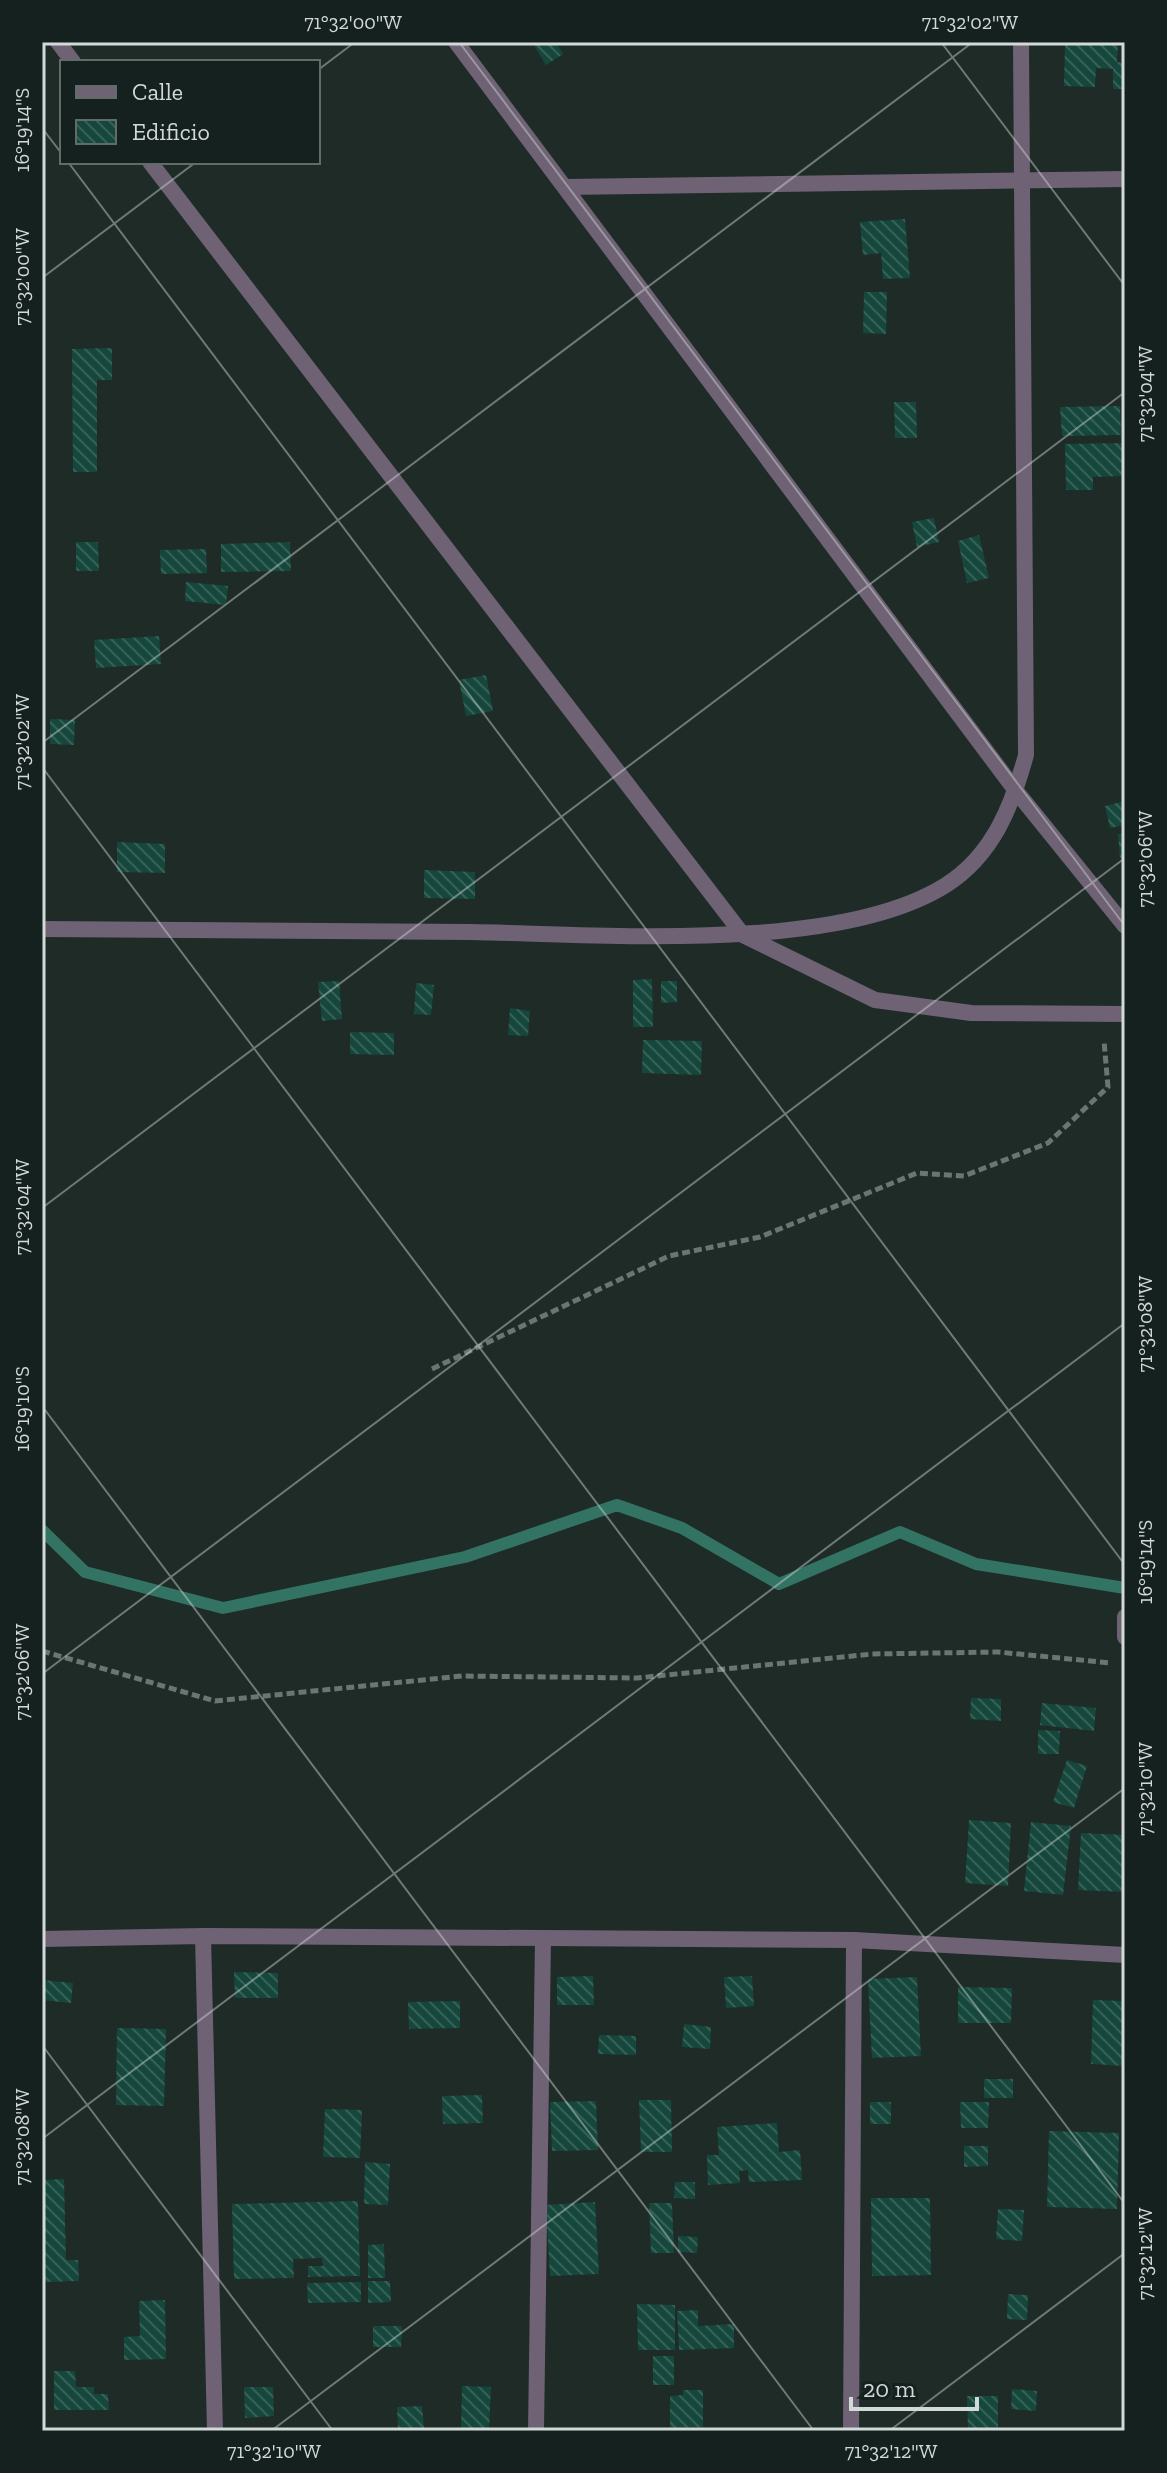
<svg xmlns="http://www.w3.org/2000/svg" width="1167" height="2473" viewBox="0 0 1167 2473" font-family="'Zilla Slab',serif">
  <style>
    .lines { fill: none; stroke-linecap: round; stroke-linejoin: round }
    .stream { stroke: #327363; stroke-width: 12 }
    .building { fill: url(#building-back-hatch) }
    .path { stroke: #6b7673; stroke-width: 5; stroke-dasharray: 8 4; stroke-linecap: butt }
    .street { stroke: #6e6274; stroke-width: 16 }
    .ticks { fill: none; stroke: #d2dad7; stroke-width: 2; stroke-opacity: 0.45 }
    .neatline { fill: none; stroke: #d2dad7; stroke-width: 3 }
    .ticks-label { font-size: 20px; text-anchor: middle; fill: #d2dad7 }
  </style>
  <defs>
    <pattern id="building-back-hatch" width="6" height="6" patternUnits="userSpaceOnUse" patternTransform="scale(2)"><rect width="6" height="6" fill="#15473c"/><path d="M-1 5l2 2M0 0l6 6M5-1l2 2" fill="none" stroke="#366157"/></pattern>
  </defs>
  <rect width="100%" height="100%" fill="#1e2b27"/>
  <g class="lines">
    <polyline class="stream" points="42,1530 85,1572 223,1608 465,1557 617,1505 682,1528 779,1584 900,1532 976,1564 1125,1588"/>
  </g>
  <g class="building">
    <polygon points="532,42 556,42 563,54 546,65"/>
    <polygon points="1065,42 1118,42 1117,62 1125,63 1125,89 1113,89 1113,69 1096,68 1095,87 1064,86"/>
    <polygon points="905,219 910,278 883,279 881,253 863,255 860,222"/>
    <polygon points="864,292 887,292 886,334 863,333"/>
    <polygon points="112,348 112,380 97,380 97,472 73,472 72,349"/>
    <polygon points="894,402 916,402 917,438 895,438"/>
    <polygon points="1120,406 1121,435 1062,436 1060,407"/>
    <polygon points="1125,443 1125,476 1093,477 1093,490 1066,490 1065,444"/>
    <polygon points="934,518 939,542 917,547 912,522"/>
    <polygon points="979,535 989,578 967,583 958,541"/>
    <polygon points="76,542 98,542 99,571 76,571"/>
    <polygon points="290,542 291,571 221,572 221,544"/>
    <polygon points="206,549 207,573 161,574 160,550"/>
    <polygon points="186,582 228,586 226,605 185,601"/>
    <polygon points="159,636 161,664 96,668 94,640"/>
    <polygon points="486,675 493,711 466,716 459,680"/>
    <polygon points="50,719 75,720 74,745 50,744"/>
    <polygon points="1125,801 1125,825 1110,828 1105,806"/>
    <polygon points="1118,834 1125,834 1125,857 1120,858"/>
    <polygon points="117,842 165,844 165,873 117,872"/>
    <polygon points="424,870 475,872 475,899 424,898"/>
    <polygon points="652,979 653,1027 633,1027 633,980"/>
    <polygon points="339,981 342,1019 322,1021 318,982"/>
    <polygon points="661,981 677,981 677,1002 661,1003"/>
    <polygon points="416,983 434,985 431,1015 414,1014"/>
    <polygon points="510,1008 530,1011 528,1036 508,1035"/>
    <polygon points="350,1032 394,1033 394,1055 350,1054"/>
    <polygon points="643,1040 702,1041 701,1075 642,1073"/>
    <polygon points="971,1698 1001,1699 1001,1721 970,1719"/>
    <polygon points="1042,1703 1096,1708 1094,1731 1040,1725"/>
    <polygon points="1038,1730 1060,1731 1059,1754 1038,1754"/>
    <polygon points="1067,1760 1087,1766 1074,1808 1053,1802"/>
    <polygon points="969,1820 1011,1823 1008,1886 965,1883"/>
    <polygon points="1031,1822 1071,1826 1063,1895 1024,1891"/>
    <polygon points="1081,1833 1125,1835 1125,1892 1078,1890"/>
    <polygon points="234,1972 278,1973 278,1998 235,1998"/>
    <polygon points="593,1976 594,2005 557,2005 557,1977"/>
    <polygon points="752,1976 754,2006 726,2008 724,1977"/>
    <polygon points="917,1977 921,2056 872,2058 868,1979"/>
    <polygon points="42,1980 73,1983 71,2003 42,2000"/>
    <polygon points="958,1987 1012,1988 1011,2023 958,2023"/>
    <polygon points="1093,2000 1125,2001 1125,2066 1091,2064"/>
    <polygon points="460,2001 460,2028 409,2029 408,2002"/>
    <polygon points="684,2024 711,2027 710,2049 682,2047"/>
    <polygon points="117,2028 166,2029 164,2106 116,2105"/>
    <polygon points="599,2035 636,2036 636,2055 598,2054"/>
    <rect x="984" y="2079" width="29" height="19"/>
    <polygon points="482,2095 483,2123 443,2124 442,2096"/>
    <polygon points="639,2100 671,2100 672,2152 641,2152"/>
    <polygon points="596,2101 598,2150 552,2151 550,2102"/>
    <rect x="870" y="2102" width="21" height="22"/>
    <polygon points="960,2102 989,2102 988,2128 961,2128"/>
    <polygon points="325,2109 362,2110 360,2158 323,2157"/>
    <polygon points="777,2123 779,2152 800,2150 802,2180 749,2182 748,2170 739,2171 740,2183 708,2185 707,2155 719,2155 717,2127"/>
    <polygon points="1049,2131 1119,2133 1117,2209 1047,2207"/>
    <polygon points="964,2146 988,2146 988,2166 964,2167"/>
    <polygon points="365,2162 390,2164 388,2205 364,2204"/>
    <polygon points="64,2179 66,2260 78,2260 79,2281 45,2282 42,2180"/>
    <polygon points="675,2182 695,2182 695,2199 674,2198"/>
    <polygon points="871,2198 930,2198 931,2275 872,2276"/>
    <polygon points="358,2201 360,2276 308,2277 308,2266 323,2266 322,2258 293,2259 294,2278 234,2279 232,2204"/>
    <polygon points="595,2202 599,2274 550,2276 546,2205"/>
    <polygon points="649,2203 672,2203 674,2253 651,2253"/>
    <polygon points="998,2209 1024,2210 1022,2241 996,2239"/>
    <polygon points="678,2236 698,2237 697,2253 678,2252"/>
    <polygon points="384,2244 385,2278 368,2278 368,2245"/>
    <polygon points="368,2281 390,2281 391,2302 368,2303"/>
    <polygon points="361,2282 361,2302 308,2303 307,2283"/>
    <polygon points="1008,2294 1028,2295 1027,2320 1007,2319"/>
    <polygon points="165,2300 166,2359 124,2360 124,2337 140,2336 139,2301"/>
    <polygon points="637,2304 675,2305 675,2350 638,2350"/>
    <polygon points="698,2310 698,2326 734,2324 734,2348 679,2350 677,2311"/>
    <polygon points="373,2326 402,2326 401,2347 373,2347"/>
    <rect x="653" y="2356" width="21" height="29"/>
    <polygon points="54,2371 75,2371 76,2387 94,2387 94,2394 108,2394 109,2410 54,2410"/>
    <polygon points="462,2386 491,2387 489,2429 461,2428"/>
    <polygon points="244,2387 273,2387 274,2416 245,2418"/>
    <polygon points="1012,2389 1037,2391 1036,2411 1011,2409"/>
    <polygon points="683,2390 703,2390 703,2427 670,2428 670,2396 683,2395"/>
    <polygon points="967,2396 998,2396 998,2431 968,2431"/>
    <polygon points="422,2406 424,2428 398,2429 397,2407"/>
  </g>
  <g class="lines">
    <g class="path">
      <polyline points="432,1369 669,1256 760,1237 917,1173 964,1176 1048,1143 1108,1087 1104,1041"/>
      <polyline points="42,1651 215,1701 462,1676 637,1678 872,1654 998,1652 1111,1663"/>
    </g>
    <g class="street">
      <polyline points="58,42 73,62"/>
      <polyline points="456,42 1016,791 1125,926"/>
      <polyline points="150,162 743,935 875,1000 971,1013 1125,1014"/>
      <polyline points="565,187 1125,179"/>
      <path d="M42,929C185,930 328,931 471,932C599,934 837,954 946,885C993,855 1012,806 1026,755L1021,42"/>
      <polyline points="1125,1617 1125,1637"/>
      <polyline points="203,1936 215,2431"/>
      <polyline points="42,1939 203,1936 854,1940 1125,1955"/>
      <polyline points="536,2431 543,1939"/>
      <polyline points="851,2431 854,1940"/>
    </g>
  </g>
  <path class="ticks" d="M459,42L1125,926M941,42L1125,286M318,70L355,42M42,128L62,154M68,162L1125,1565M42,278L196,162M42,743L973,42M42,767L1125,2204M42,1208L1125,392M42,1406L814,2431M42,1674L1125,858M42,2045L333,2431M42,2139L1125,1323M271,2431L1125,1788M889,2431L1125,2253"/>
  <rect width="1167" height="2473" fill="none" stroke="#15211e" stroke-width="88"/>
  <rect x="60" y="60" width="260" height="104" fill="#15211e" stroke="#616b68" stroke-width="2"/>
  <rect x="76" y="86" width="40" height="12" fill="#6e6274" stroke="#616b68" stroke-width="2"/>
  <text x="132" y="100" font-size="24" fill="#d2dad7">Calle</text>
  <rect x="76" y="120" width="40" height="24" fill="url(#building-back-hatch)" stroke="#616b68" stroke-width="2"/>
  <text x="132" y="140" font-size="24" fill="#d2dad7">Edificio</text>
  <path d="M851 2397v12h126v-12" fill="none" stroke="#d2dad7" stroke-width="4"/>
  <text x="863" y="2397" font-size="24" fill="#d2dad7" stroke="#15211e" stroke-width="6" paint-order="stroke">20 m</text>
  <rect x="44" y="44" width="1079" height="2385" class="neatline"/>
  <g class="ticks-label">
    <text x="353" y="29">71°32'00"W</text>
    <text x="970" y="29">71°32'02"W</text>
    <text transform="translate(22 130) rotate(-90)" y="7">16°19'14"S</text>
    <text transform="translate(22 277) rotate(-90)" y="7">71°32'00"W</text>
    <text transform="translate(1145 394) rotate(-90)" y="7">71°32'04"W</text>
    <text transform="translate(22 742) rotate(-90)" y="7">71°32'02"W</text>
    <text transform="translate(1145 859) rotate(-90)" y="7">71°32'06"W</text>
    <text transform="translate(22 1207) rotate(-90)" y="7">71°32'04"W</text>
    <text transform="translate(1145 1324) rotate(-90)" y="7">71°32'08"W</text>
    <text transform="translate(22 1409) rotate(-90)" y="7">16°19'10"S</text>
    <text transform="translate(1145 1562) rotate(-90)" y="7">16°19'14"S</text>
    <text transform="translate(22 1672) rotate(-90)" y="7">71°32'06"W</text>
    <text transform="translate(1145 1789) rotate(-90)" y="7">71°32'10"W</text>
    <text transform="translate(22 2137) rotate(-90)" y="7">71°32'08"W</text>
    <text transform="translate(1145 2254) rotate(-90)" y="7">71°32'12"W</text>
    <text x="274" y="2458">71°32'10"W</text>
    <text x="891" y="2458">71°32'12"W</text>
  </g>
</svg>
